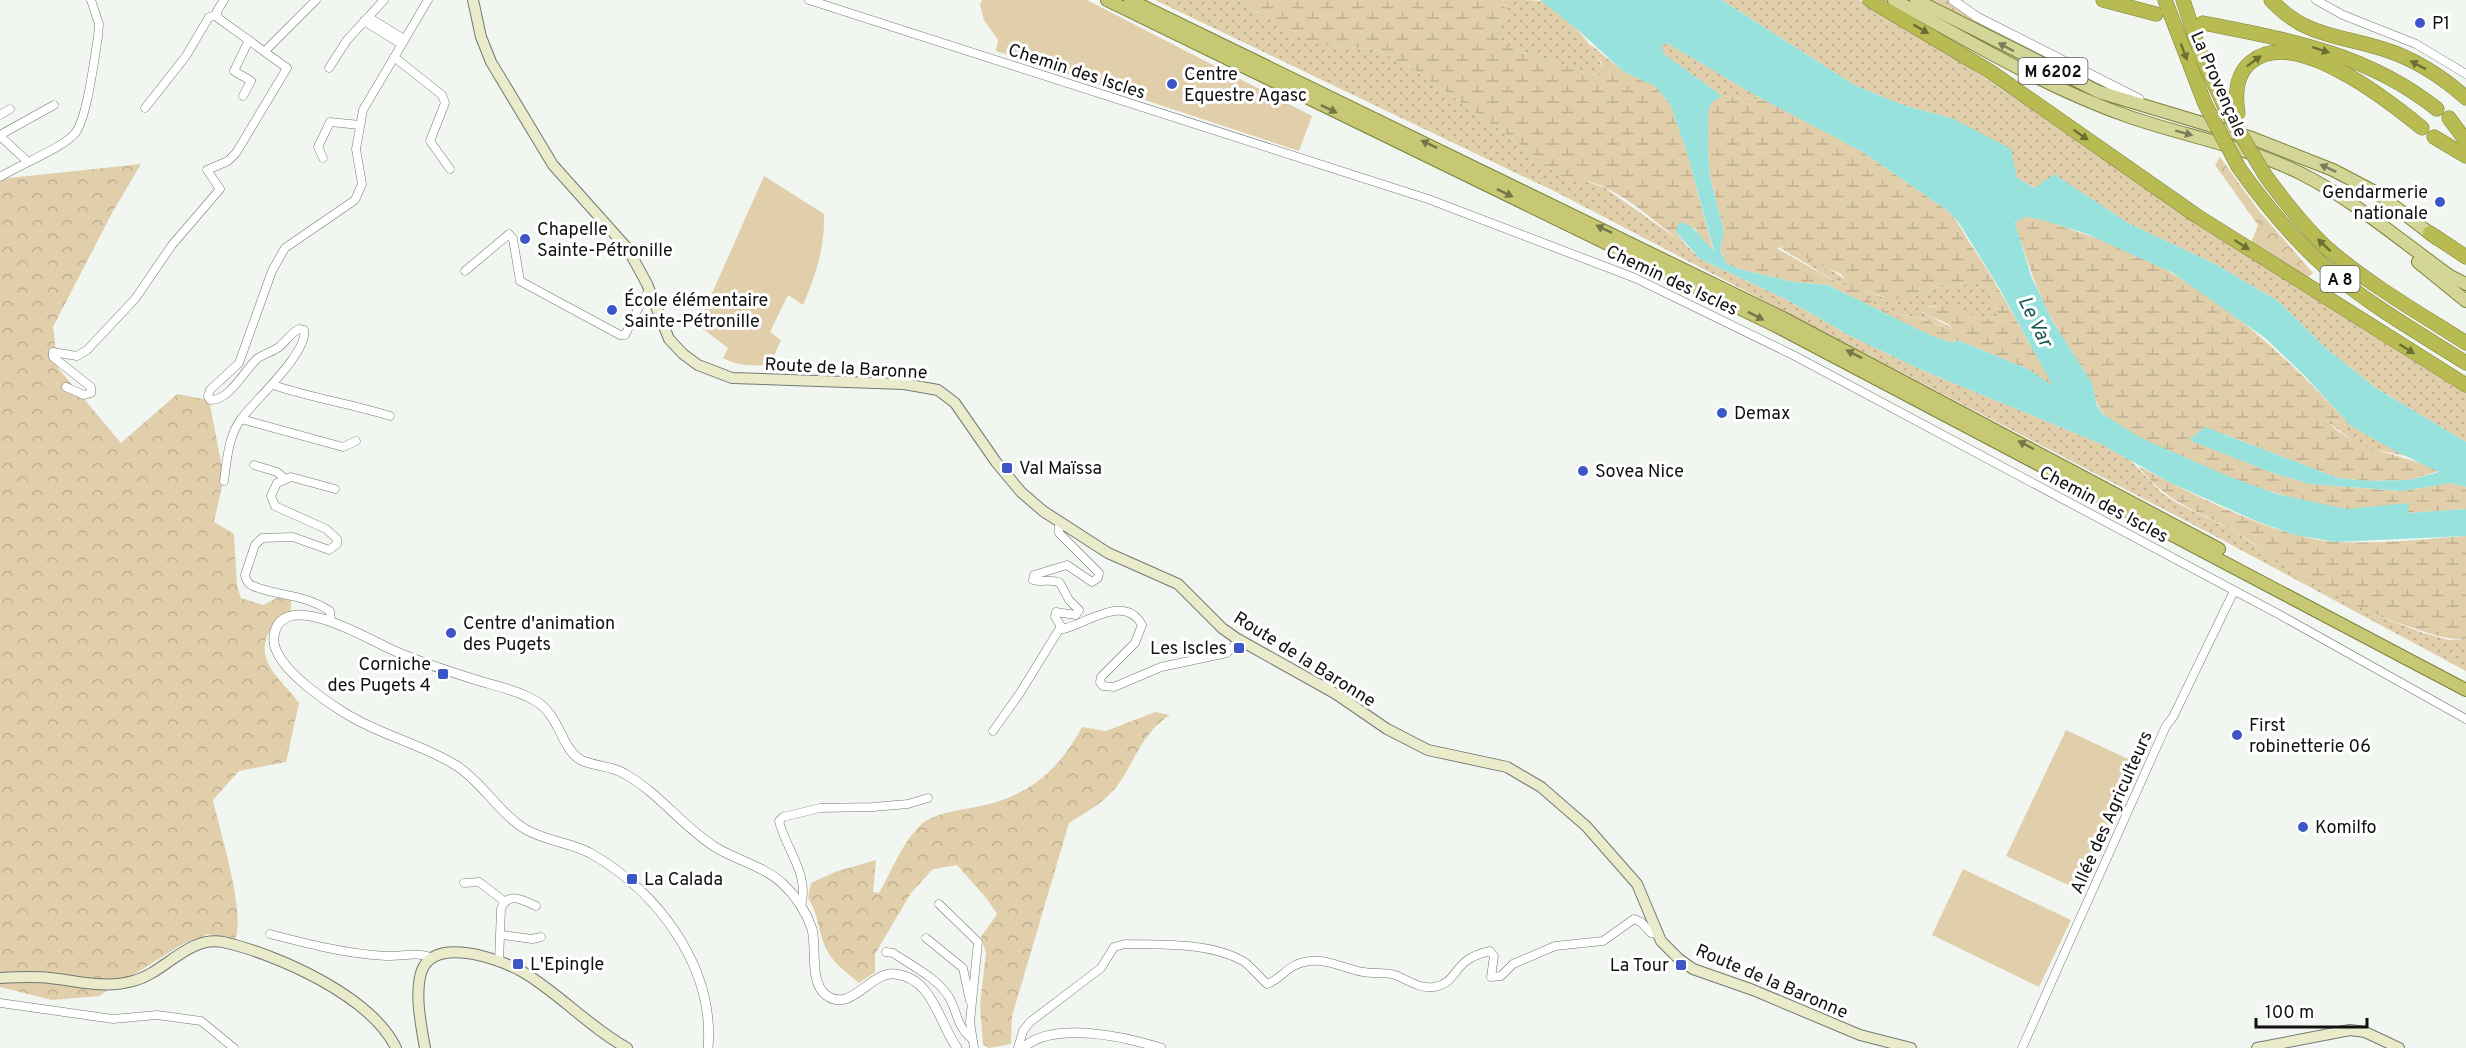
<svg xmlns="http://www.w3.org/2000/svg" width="2466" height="1048" viewBox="0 0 2466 1048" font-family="Overpass,sans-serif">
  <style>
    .grass { fill: url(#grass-dots) }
    .forest { fill: url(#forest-crowns) }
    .wetland { fill: url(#wetland-marsh); fill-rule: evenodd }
    .park { fill: #e1ceaa }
    .water { fill: #97e2dd; fill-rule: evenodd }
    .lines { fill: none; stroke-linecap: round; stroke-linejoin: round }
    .minor-casing { stroke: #747873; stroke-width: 9 }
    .tertiary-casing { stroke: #747873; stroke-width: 10 }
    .secondary-casing { stroke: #747873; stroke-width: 12 }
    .primary-casing { stroke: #7d803b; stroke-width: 14 }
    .trunk-casing { stroke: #7d803b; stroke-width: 14 }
    .motorway-casing { stroke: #7d803b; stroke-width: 15 }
    .minor { stroke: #fff; stroke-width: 8 }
    .tertiary { stroke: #fff; stroke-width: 9 }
    .secondary { stroke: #eaebcb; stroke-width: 10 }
    .primary { stroke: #d4d697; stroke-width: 12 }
    .trunk { stroke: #c6c874; stroke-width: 12 }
    .motorway { stroke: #b8bb52; stroke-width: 14 }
    .motorway-bridge-casing { stroke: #7d803b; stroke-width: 15; stroke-linecap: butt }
    .motorway-bridge { stroke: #b8bb52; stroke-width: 14 }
    .oneway { fill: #6c6e34 }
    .oneway2 { fill: #7c7d5a }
    .oneway3 { fill: #747647 }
    .poi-dot { fill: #3c56c8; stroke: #fff; stroke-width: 2 }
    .labels { text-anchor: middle; stroke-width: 6; stroke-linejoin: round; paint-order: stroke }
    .shield { fill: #fff; stroke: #585858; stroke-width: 1.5 }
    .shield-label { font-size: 16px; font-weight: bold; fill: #101110 }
    .poi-label { font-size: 18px; fill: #101110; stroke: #fff; text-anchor: start }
    .street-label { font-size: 18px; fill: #101110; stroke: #fff }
    .water-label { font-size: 20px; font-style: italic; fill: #185754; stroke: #fff }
  </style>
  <defs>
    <pattern id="grass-dots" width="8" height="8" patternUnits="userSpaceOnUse" patternTransform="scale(1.5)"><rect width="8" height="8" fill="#e1ceaa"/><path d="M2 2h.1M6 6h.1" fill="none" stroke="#c0b091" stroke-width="1.8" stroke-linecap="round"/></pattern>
    <pattern id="forest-crowns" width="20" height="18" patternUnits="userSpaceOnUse" patternTransform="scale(1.5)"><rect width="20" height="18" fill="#e1ceaa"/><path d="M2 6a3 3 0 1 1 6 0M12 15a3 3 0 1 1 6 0" fill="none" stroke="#c0b091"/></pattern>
    <pattern id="wetland-marsh" width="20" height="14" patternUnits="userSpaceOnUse" patternTransform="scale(1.5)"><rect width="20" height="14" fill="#e1ceaa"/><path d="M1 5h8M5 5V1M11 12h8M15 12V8" fill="none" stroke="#c0b091"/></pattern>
  </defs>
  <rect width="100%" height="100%" fill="#f2f6f1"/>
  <g class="grass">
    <polygon points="1155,0 1238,0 1259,13 1330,46 1375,49 1415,70 1510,137 1564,179 1577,178 1605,188 1686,245 1700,259 1784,298 1847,334 1917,368 2099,443 2130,460 2162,493 2177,503 2232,530 2279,561 2373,614 2423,633 2449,640 2466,639 2466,671 2213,535 1556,192"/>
    <path d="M1503,0C1514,0 1532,0 1541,1C1563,13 1598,46 1603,71L1599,76L1515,50L1502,41L1497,34L1500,21L1507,12Z"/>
    <polygon points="1722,0 1859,0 1919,34 2300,289 2466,390 2466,442 2376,388 2327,349 2278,301 2217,265 2128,223 2054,175 2036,188 2017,178 1954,119 1906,106 1856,86"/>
    <polygon points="1932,0 1948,0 1974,18 2116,93 2033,56"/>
    <polygon points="1667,43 1764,100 1722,96 1663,54 1662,46"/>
    <path d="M1777,246C1793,249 1843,273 1851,286L1842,285Z"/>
    <path d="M1976,283L1989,289L1999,317L1978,320C1965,311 1938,302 1924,308L1923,313L1954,329C1942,327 1930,320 1918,318C1900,314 1872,312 1865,291L1882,297H1912L1934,288Z"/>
    <polygon points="2331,420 2351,426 2405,456 2362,447 2326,421"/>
  </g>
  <g class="forest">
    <polygon points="2220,157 2259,211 2313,273 2306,279 2251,243 2258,225 2215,165"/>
    <path d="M141,164L111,215L53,327L58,368L121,443L177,394L209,400L224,477L214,522L234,534L237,586L241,598L263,605L277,598L291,600V610C272,622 257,642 269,665C276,679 290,690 299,703L286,762L239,771L213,800C220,833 246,911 235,940L208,934L181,945L99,996L52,1000L0,987V179Z"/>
    <path d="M1155,712L1170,715C1144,731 1136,758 1120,782C1107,801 1088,811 1069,823L1012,1016L1011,1044L989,1048L983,1044L980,1005L986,953L981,937L997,914L987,899L957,865L933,869L911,893L875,954V972L859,983C846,972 830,961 824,944C817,926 819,916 808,898L811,883L835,872L876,860L873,892L879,893C892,871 903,840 923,823C936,813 960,810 976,807C1026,798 1058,772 1082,727L1106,731Z"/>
  </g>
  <g class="wetland">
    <path d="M1238,0H1503L1507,12L1500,21L1497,33L1502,41L1515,50L1599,76L1603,71L1601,62L1590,44L1624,72L1655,86L1670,104L1686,149L1714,253L1694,228L1676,232L1686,245C1652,221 1609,175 1564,179L1510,137L1415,70L1375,49L1330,46L1307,42Z"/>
    <path d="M1722,96L1764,100L1803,119L1863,152L1948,211C1958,221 1963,233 1971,245C2001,289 2025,338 2053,384V387L2028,369L1960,341L1950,342L1932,336L1828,285L1794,282L1743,270L1727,264L1720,251L1724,232L1710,177L1708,151L1707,113L1711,103ZM1780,246L1841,274L1850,286L1842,285L1778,249ZM1976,283L1989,289L1999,317L1978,320L1962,308L1952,305L1919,308C1927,319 1946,319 1953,329C1941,327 1929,320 1917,318C1900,314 1871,311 1865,291L1894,300L1912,297L1934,288Z"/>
    <path d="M2024,217C2040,216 2057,225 2072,230C2189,265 2270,339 2351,426L2332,420L2326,421C2362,455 2398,451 2439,471L2409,480L2370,481L2338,478L2224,434L2190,440L2270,472L2310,484L2402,491L2451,483L2466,487V509L2407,513L2408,503C2389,508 2365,511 2345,509C2290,504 2143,450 2104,414C2094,405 2096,392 2090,381C2079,361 2065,343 2054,323C2036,291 2027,259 2015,225L2017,220Z"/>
    <path d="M2138,466C2193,494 2277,539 2338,542C2381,544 2424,539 2466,536V639C2443,640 2426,632 2404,625C2360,611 2316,586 2278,561C2262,550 2248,539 2232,530C2194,509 2166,502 2138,466Z"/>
  </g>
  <g class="park">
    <polygon points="982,0 1087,0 1312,116 1299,151 996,51 998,40 984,20 980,5"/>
    <path d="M764,176L824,214C825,248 816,274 803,305L788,295L770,332L781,340L770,365C753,366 739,366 723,358L728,348L698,325Z"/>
    <polygon points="2066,730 2139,764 2079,890 2006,856"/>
    <polygon points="1963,869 2071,920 2039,987 1932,935"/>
  </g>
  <path class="water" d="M1540,0H1722L1856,86L1906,106L1954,119L2011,149L2017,178L2035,188L2054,174L2128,223L2217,265L2278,301L2327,349L2376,388L2466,442V487L2451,483L2402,491L2310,484L2270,472L2189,440L2205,427L2338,478L2370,481L2409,480L2439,472L2395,451L2351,426L2303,374L2265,338L2173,273L2087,234L2039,219L2024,217L2015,223L2031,276L2053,322L2092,383L2097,406L2103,414L2141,438L2230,477L2277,494L2346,509L2409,503L2408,513L2466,509V536L2336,542L2295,535L2256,521L2171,483L2099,443L1917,368L1847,334L1784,298L1700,259L1676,232L1679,222C1696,225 1702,240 1714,251L1686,149L1670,104L1655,86L1624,72L1578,30ZM1667,43L1755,95L1863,152L1948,211L1959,223L1998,286L2053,386L2028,369L1960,341L1950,342L1932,336L1828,285L1794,282L1743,270L1727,264L1720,251L1724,232L1710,177L1708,151V113L1711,103L1722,96L1664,54L1662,46Z"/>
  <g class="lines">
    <defs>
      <g id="minor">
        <polyline points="809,0 1428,199 1635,278 1793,355 2282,616 2466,719"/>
        <polyline points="2316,0 2343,15 2416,44 2466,74"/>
        <polyline points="368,17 404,39"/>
        <polyline points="364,21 401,44"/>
        <polyline points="265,51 316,0"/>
        <polyline points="394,57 442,95 445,103 430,141 450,169"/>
        <polyline points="329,68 347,40 384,0"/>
        <polyline points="243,96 251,81 234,71 249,40"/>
        <polyline points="145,108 186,56 209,17 217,15"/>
        <polyline points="0,115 10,109"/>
        <polyline points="0,135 54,105"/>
        <polyline points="0,136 27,161"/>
        <polyline points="323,158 318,147 330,122 360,125"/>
        <path d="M0,177C17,166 67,146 76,132C88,114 94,59 98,37L99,24L91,0"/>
        <polyline points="465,271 509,234 513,239 520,281 620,335 625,335 644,297 650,290"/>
        <path d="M273,385C312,398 351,404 390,416"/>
        <polyline points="66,387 84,395 91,393 91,387 53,357 53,352 77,356 87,350 135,299 172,245 220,189 207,170 228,161 236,153 287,68 218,18 217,11 224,0"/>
        <polyline points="241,419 343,447 356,441"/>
        <polyline points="254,465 277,472 284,478"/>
        <path d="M224,481C227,460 228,437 241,419C254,401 309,352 304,330L299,329C290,333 286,342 279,347C272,352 264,354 258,358C244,370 230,401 210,400L208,396L210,390L239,363L272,271L285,248L355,200L362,184L356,149L363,110L428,0"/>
        <path d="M1059,523V533L1099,573L1098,578L1092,582L1067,565L1034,575L1033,580C1042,583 1052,578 1060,583L1069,600L1079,610L1076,615L1056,612L1055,617L1063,629C1086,624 1125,593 1142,625L1135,643L1101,677L1100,682L1103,686L1114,687L1161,667L1227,653L1239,640"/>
        <path d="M331,621L330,611C302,593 280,597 253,586C248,584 246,580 245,575L255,545L262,538L293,537L329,550L337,544V539L326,529L275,506L271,496L277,483L291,477L335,489"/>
        <polyline points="993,731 1020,693 1060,628"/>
        <polyline points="464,883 479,882 504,901"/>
        <polyline points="939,904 978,942 970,1022 974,1048"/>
        <path d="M801,906C810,874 786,850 779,821L783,817L820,808L873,807L908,804L928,798"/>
        <path d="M270,934C308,944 347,954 386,956C402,957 417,951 432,958"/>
        <polyline points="502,935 532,939 541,937"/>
        <polyline points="926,938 963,968 970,1001"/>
        <path d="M886,952L893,953C911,965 937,978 949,997C957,1011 957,1027 971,1038"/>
        <path d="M499,962L501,909C508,891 522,900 536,906"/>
        <polyline points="0,1003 113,1019 157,1015 201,1021 234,1048"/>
        <path d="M1018,1048L1023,1031L1030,1022L1101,968L1114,947L1125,944C1163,945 1209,942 1243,961C1252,967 1259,977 1267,984C1282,979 1288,963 1310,961C1329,959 1345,969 1363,972C1373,974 1386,972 1395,975C1408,980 1419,989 1434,987C1452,984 1453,972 1465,962C1472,956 1481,953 1490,951L1494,956L1491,977L1501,976L1513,964L1555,946L1603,941L1634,919L1641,922L1651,933L1657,934"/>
        <polyline points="2022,1048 2166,726 2173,717 2234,591"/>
      </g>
      <g id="tertiary">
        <polyline points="1953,0 1977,17 2139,99"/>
        <path d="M708,1048C715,968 658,891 590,853C569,842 545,841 525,829C498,812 483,783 457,766C429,748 395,739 365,724C341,713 269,667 274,636C281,587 367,638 388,648C418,662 451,672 483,682C501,687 518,691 534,700C561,715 560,748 581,760C595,767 611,765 625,774C659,793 682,826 715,847C736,860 764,866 783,884C796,896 806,912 812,929C817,948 809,982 826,995C851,1014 870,971 895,974C933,978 939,1023 957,1048"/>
        <path d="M1023,1048C1053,1020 1126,1037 1161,1048"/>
      </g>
      <g id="secondary">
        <polyline points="473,0 481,37 491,62 553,165 628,249 647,284 669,339 683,354 698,365 732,378 904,384 938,390 955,403 996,462 1021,492 1043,511 1108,553 1178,584 1222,628 1236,638 1336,694 1387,729 1428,750 1507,767 1541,787 1586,826 1637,884 1661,941 1679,959 1693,969 1753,990 1860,1035 1911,1048"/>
        <path d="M0,978C17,977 34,976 50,978C78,981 105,989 133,981C165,973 187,936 223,942C277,954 371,996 396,1048"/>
        <path d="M425,1048C421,1025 414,992 422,970C436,936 500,959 523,972C560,994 589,1027 627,1048"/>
        <polyline points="2257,1048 2350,1030 2365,1032 2399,1048"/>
      </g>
      <g id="primary">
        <path d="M1894,0C1969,41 2045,87 2127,116C2184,136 2245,146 2300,173C2354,200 2401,241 2450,276L2466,284"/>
        <polyline points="1916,0 2099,92 2252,138 2333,170 2377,193 2436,238"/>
        <polyline points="2418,262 2466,301"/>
      </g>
      <g id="trunk">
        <polyline points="1107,0 1778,327 2466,690"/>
        <polyline points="1130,0 1783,318 2219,549"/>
      </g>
      <g id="motorway">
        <polyline points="1870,0 1991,72 2197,216 2466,385"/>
        <polyline points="2103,0 2156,14"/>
        <polyline points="2165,0 2205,104"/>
        <polyline points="2183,0 2201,55 2226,110"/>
        <path d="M2271,0C2305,37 2339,35 2383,49C2413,58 2443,77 2466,98"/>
        <path d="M2203,23C2289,40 2366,53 2437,109"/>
        <path d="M2238,113C2235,95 2235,75 2251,62C2294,26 2388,100 2422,128"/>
        <polyline points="2449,118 2466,141"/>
        <polyline points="2434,137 2466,156"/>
        <path d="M2239,168C2264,203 2291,236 2323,265C2366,303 2417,332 2466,363"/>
        <path d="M2265,175C2284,201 2304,227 2328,249C2370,285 2419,313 2466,343"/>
        <polyline points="2430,233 2466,257"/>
      </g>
    </defs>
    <use href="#minor" class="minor-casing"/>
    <use href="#tertiary" class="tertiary-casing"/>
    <use href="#secondary" class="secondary-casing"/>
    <use href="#primary" class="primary-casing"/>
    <use href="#trunk" class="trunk-casing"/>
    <use href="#motorway" class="motorway-casing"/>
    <use href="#minor" class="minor"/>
    <use href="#tertiary" class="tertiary"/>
    <use href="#secondary" class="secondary"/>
    <use href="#primary" class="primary"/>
    <use href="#trunk" class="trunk"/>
    <use href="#motorway" class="motorway"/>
    <defs>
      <g id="motorway-bridge">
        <polyline points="2205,104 2239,168"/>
        <polyline points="2226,110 2265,175"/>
      </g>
    </defs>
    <use href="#motorway-bridge" class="motorway-bridge-casing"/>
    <use href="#motorway-bridge" class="motorway-bridge"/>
  </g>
  <defs><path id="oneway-solid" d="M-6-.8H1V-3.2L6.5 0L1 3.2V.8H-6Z" transform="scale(1.5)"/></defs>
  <g class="oneway">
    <use href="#oneway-solid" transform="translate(1921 29) rotate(30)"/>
    <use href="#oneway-solid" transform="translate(2321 50) rotate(18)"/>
    <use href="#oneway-solid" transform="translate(2184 52) rotate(69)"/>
    <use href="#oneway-solid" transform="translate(2254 61) rotate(-37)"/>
    <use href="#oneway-solid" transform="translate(2418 65) rotate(-153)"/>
    <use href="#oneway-solid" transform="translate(2081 135) rotate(35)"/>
    <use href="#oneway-solid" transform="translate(2242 245) rotate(33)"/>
    <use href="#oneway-solid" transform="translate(2324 245) rotate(-137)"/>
    <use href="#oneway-solid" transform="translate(2407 349) rotate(32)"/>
  </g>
  <g class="oneway2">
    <use href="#oneway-solid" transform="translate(2006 47) rotate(-152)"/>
    <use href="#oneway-solid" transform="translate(2184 133) rotate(15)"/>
    <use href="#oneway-solid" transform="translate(2328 168) rotate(-155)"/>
  </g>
  <g class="oneway3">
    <use href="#oneway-solid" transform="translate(1329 109) rotate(26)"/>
    <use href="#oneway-solid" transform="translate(1429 144) rotate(-155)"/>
    <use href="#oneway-solid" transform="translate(1505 193) rotate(26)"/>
    <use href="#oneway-solid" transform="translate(1604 229) rotate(-154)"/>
    <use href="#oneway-solid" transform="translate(1756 316) rotate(27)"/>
    <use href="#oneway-solid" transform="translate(1854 354) rotate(-153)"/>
    <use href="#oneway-solid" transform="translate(2026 445) rotate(-152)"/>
  </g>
  <g class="poi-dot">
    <circle cx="2420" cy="23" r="6"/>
    <circle cx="1172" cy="84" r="6"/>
    <circle cx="2440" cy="202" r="6"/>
    <circle cx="525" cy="239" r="6"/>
    <circle cx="612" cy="310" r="6"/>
    <circle cx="1722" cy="413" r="6"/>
    <rect x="1001" y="462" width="12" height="12" rx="3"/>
    <circle cx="1583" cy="471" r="6"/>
    <circle cx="451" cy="633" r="6"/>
    <rect x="1233" y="642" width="12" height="12" rx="3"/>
    <rect x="437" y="668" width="12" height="12" rx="3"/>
    <circle cx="2237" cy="735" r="6"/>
    <circle cx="2303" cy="827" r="6"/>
    <rect x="626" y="873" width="12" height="12" rx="3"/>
    <rect x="512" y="958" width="12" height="12" rx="3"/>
    <rect x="1675" y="959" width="12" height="12" rx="3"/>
  </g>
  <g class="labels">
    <g class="shield">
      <rect x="2018.5" y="58" width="69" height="26" rx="4.5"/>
      <rect x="2320.5" y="266" width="39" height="26" rx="4.5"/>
    </g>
    <g class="shield-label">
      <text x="2053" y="77">M 6202</text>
      <text x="2340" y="285">A 8</text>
    </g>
    <g class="poi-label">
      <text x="2432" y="29">P1</text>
      <text x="1184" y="80">Centre<tspan x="1184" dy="21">Equestre Agasc</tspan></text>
      <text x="2428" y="198" text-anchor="end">Gendarmerie<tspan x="2428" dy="21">nationale</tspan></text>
      <text x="537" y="235">Chapelle<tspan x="537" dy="21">Sainte-Pétronille</tspan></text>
      <text x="624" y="306">École élémentaire<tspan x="624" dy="21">Sainte-Pétronille</tspan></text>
      <text x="1734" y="419">Demax</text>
      <text x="1019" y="474">Val Maïssa</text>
      <text x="1595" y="477">Sovea Nice</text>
      <text x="463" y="629">Centre d'animation<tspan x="463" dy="21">des Pugets</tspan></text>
      <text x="1227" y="654" text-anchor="end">Les Iscles</text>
      <text x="431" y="670" text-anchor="end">Corniche<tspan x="431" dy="21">des Pugets 4</tspan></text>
      <text x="2249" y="731">First<tspan x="2249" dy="21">robinetterie 06</tspan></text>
      <text x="2315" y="833">Komilfo</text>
      <text x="644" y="885">La Calada</text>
      <text x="530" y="970">L'Epingle</text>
      <text x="1669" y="971" text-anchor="end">La Tour</text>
    </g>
    <g class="street-label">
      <text transform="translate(1077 71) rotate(18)" y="6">Chemin des Iscles</text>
      <text transform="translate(2219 84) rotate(66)" y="6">La Provençale</text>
      <text transform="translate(1672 280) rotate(25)" y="6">Chemin des Iscles</text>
      <text transform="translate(846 368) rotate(3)" y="6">Route de la Baronne</text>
      <text transform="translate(2104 504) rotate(28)" y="6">Chemin des Iscles</text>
      <text transform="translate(1305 659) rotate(32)" y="6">Route de la Baronne</text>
      <text transform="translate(2111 812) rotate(-66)" y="6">Allée des Agriculteurs</text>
      <text transform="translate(1772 981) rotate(23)" y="6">Route de la Baronne</text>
    </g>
    <g class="water-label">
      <text transform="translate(2036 321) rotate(64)" y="7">Le Var</text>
    </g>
  </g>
  <path d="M2256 1018v9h111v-9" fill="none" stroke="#101110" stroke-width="3"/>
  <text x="2265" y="1018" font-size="18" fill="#101110" stroke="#ffffff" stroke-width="4.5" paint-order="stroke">100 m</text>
</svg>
